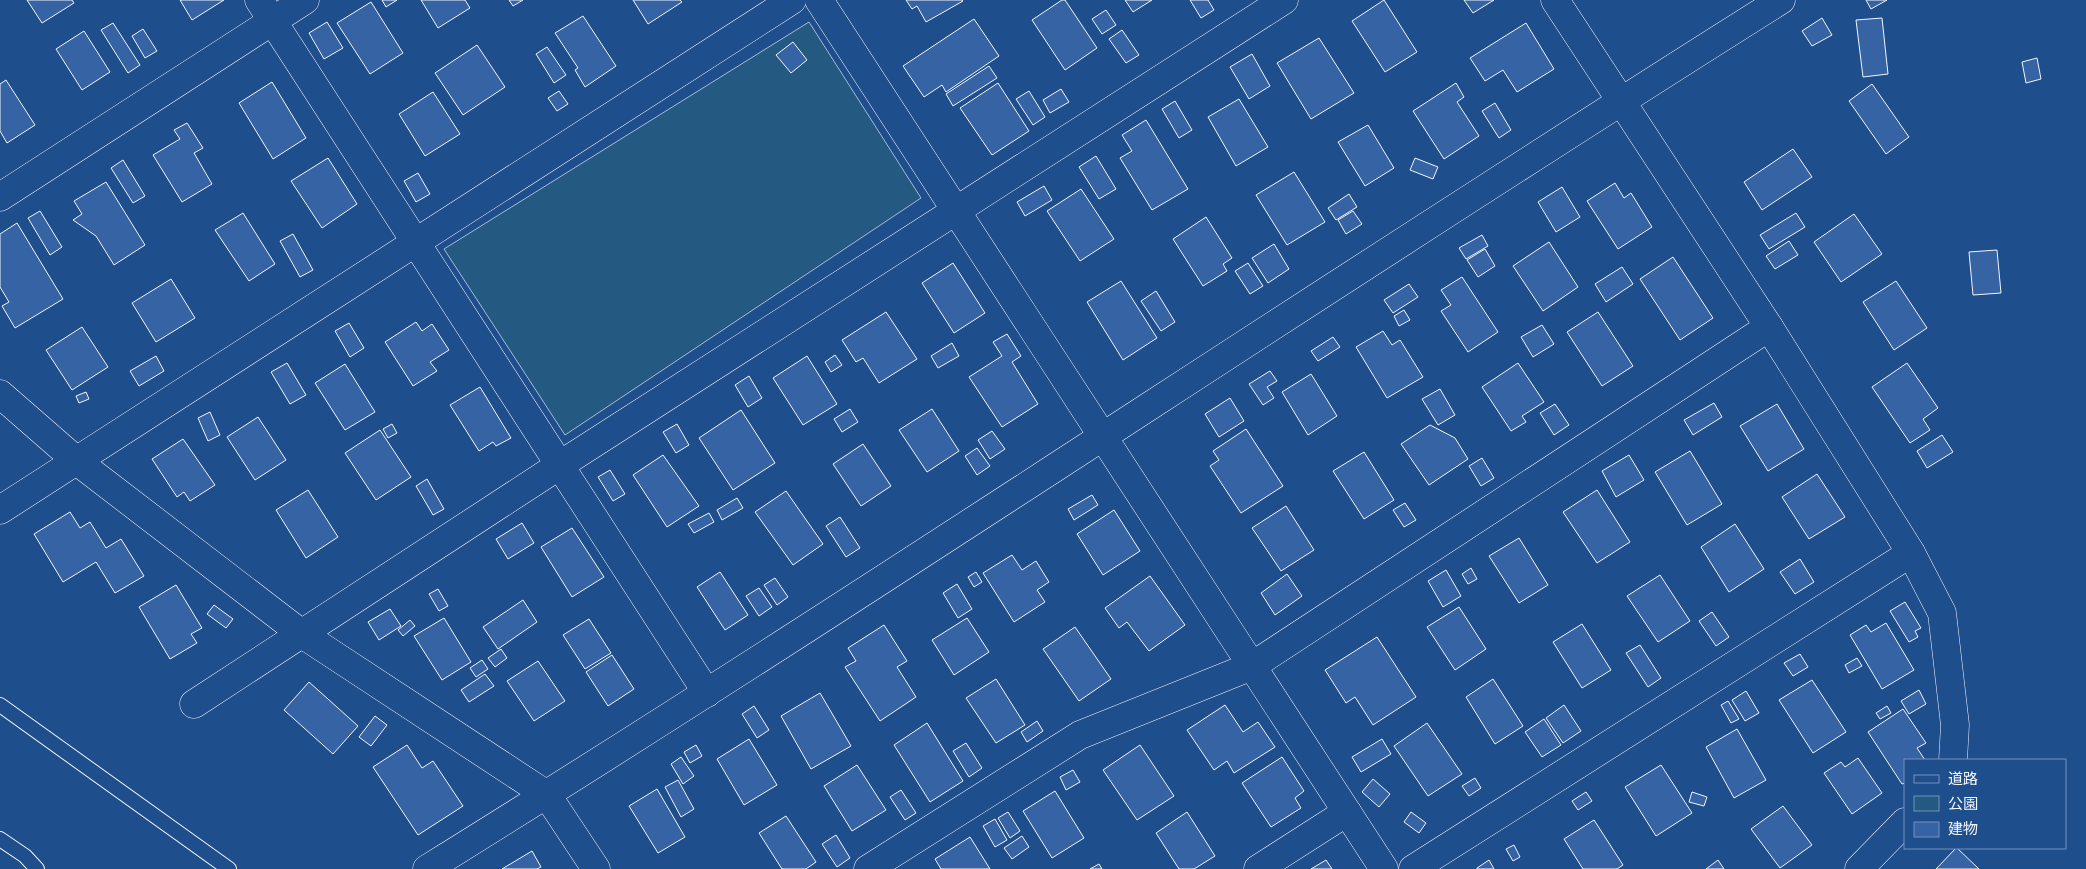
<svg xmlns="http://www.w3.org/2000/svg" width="2086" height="869" viewBox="0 0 2086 869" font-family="'Roboto Condensed','Noto Sans JP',sans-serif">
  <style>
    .green { fill: #245a82; stroke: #a8bbd7 }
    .building { fill: #3563a3; stroke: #f2f6ff }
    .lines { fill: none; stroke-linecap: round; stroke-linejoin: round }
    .service-casing { stroke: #f2f6ff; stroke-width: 16 }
    .minor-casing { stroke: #f2f6ff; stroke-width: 29 }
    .tertiary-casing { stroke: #f2f6ff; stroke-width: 29 }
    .service { stroke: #1f4e8c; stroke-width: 14 }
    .minor { stroke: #1f4e8c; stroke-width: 28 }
    .tertiary { stroke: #1f4e8c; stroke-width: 28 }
  </style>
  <rect width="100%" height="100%" fill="#1f4e8c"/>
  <polygon class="green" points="809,22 921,198 565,435 444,249"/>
  <g class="building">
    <polygon points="27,0 72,0 74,3 42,23"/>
    <polygon points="180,0 224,0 192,20"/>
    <polygon points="382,0 397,0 386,7"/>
    <polygon points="421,0 465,0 470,8 438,28"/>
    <polygon points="509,0 523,0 513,6"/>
    <polygon points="633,0 680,0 682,2 648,24"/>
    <polygon points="906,0 962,0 963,1 926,22 917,6 912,9"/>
    <polygon points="1062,0 1065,0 1097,48 1065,70 1032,20"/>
    <polygon points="1125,0 1152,0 1133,12"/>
    <polygon points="1190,0 1208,0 1214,10 1201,18"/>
    <polygon points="1384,0 1417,52 1385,72 1352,21"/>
    <polygon points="1464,0 1494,0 1473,13"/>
    <polygon points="1866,0 1887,0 1871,9"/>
    <polygon points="371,2 403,53 370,74 337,23"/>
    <polygon points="1106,10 1116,25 1102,34 1092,19"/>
    <polygon points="583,16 616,66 585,87 575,70 578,68 555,33"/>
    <polygon points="1822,18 1832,35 1812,46 1802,31"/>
    <polygon points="1882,18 1888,74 1863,77 1856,20"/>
    <polygon points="974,19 999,56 946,92 942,85 924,97 903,66"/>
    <polygon points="327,22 343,48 324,59 309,33"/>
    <polygon points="113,23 140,65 128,73 101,30"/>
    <polygon points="1526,23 1554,69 1517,92 1503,70 1485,81 1470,58"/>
    <polygon points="143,29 157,51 145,58 132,36"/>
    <polygon points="1122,30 1139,55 1126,63 1109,39"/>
    <polygon points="84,31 110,72 82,90 56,49"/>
    <polygon points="1319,38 1354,93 1311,119 1277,63"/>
    <polygon points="793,42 807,60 791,73 776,55"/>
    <polygon points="477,45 505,87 463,115 435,73"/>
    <polygon points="547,47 566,75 554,83 536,54"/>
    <polygon points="1252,54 1270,86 1249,99 1230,67"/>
    <polygon points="2037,58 2041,79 2026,83 2022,62"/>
    <polygon points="989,66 997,78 953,106 946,94"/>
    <polygon points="6,80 35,125 7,143 0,131 0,84"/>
    <polygon points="272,82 306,138 273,159 239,103"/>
    <polygon points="998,83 1029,131 992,155 960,108"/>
    <polygon points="1456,83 1464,97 1457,102 1479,136 1444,159 1413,111"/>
    <polygon points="1872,84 1909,137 1886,154 1849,101"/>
    <polygon points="1061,89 1069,102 1050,113 1043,100"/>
    <polygon points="559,91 568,104 557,111 548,98"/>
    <polygon points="1029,91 1045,117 1033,125 1016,99"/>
    <polygon points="433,92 460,134 425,156 399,114"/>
    <polygon points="1239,99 1268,147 1236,166 1208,117"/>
    <polygon points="1175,101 1192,130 1179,138 1162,109"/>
    <polygon points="1495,103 1511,130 1499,138 1482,111"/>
    <polygon points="1146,120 1188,189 1152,210 1120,158 1132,151 1122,135"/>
    <polygon points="187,123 203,148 194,153 212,184 182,202 153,155 180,139 174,130"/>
    <polygon points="1368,125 1394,168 1365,186 1338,142"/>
    <polygon points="1793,149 1812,177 1762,210 1744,182"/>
    <polygon points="1096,156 1116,189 1099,199 1079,167"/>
    <polygon points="328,158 357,204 322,228 291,181"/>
    <polygon points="1415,158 1438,167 1433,179 1410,170"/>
    <polygon points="123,160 145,196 133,203 111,168"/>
    <polygon points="1294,172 1325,222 1287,245 1256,195"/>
    <polygon points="418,173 430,194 416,202 404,181"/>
    <polygon points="106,182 145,245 114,265 96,236 73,220 82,214 74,201"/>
    <polygon points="1615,183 1624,198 1631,193 1652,227 1618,249 1587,201"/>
    <polygon points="1044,186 1052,200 1025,216 1017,202"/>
    <polygon points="1562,187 1580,217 1556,232 1538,202"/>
    <polygon points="1081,189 1114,239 1080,261 1047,211"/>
    <polygon points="1349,194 1357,207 1336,220 1328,208"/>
    <polygon points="40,211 62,247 50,255 28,218"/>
    <polygon points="1353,211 1362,224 1346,234 1338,220"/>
    <polygon points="243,213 275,264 249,281 215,230"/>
    <polygon points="1796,213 1805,227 1769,249 1760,235"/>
    <polygon points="1854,214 1882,254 1841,282 1814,242"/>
    <polygon points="1206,217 1232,258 1223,264 1227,271 1203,286 1173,239"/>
    <polygon points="17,223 63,299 15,328 2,306 9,302 0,287 0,234"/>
    <polygon points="293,234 313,270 300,277 280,241"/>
    <polygon points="1482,235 1488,246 1466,259 1459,248"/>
    <polygon points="1789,241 1798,255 1775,269 1766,256"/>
    <polygon points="1549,242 1578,287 1543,311 1513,266"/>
    <polygon points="1274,244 1289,269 1268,283 1252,258"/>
    <polygon points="1485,249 1495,266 1478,277 1467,260"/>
    <polygon points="1997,250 2001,293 1973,295 1969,252"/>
    <polygon points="1673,257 1713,318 1680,340 1640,279"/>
    <polygon points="953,263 985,313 954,333 922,283"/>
    <polygon points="1248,263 1263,286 1250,294 1235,271"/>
    <polygon points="1622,267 1633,284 1606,302 1595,284"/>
    <polygon points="1462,277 1498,332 1468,352 1441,311 1451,305 1441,290"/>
    <polygon points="171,279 195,318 156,342 132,303"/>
    <polygon points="1121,281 1157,338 1123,360 1087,302"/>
    <polygon points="1896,281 1927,328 1894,350 1863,302"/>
    <polygon points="1409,284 1418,297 1393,313 1384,300"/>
    <polygon points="1156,291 1175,322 1161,331 1141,301"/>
    <polygon points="1404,310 1410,320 1399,326 1394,316"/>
    <polygon points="886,312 917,359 879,383 863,358 856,362 842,340"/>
    <polygon points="1598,312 1633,366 1602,386 1567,332"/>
    <polygon points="416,322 422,331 432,324 449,350 430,362 437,371 413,386 385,342"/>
    <polygon points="349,323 364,348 350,357 335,331"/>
    <polygon points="1542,325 1554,344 1533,357 1521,337"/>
    <polygon points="82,327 108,367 72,390 46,350"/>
    <polygon points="1383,331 1392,345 1400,340 1423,377 1387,398 1356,347"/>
    <polygon points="1007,334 1021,356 1012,362 1038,404 1002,427 969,377 1002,356 993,342"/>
    <polygon points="1333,337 1340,347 1318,361 1311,351"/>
    <polygon points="952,343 959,356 938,368 931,356"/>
    <polygon points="835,355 842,365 831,372 825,362"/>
    <polygon points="156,356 164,371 139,386 130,371"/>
    <polygon points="807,356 837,404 803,425 773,378"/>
    <polygon points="287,363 306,395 290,404 271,372"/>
    <polygon points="1518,363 1544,402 1522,416 1526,422 1511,431 1482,387"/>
    <polygon points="1907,363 1938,408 1923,419 1930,430 1910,443 1872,387"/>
    <polygon points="345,364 375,412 345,430 315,383"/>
    <polygon points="1270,371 1277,381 1267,387 1274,398 1263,405 1249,384"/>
    <polygon points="1311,374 1337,416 1308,435 1282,392"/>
    <polygon points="749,376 762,398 748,407 735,385"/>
    <polygon points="480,387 511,438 496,446 493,442 479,451 450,405"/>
    <polygon points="1440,389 1455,415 1438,425 1422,399"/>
    <polygon points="86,392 89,399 79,403 76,396"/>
    <polygon points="1230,398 1244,421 1219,437 1205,414"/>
    <polygon points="1714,403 1722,417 1693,435 1684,420"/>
    <polygon points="1555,404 1569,425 1554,435 1540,413"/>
    <polygon points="1777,404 1804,449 1768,471 1740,426"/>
    <polygon points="850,409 858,422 842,432 834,419"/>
    <polygon points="932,409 959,451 927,472 899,430"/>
    <polygon points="741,410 775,463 733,490 699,438"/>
    <polygon points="210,412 220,435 208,441 198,418"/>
    <polygon points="258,417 286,460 255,480 227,437"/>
    <polygon points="392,424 397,433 388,438 383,429"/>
    <polygon points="677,424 689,445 676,453 663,432"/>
    <polygon points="1430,425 1455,438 1468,459 1429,485 1401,444"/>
    <polygon points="1246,429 1283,486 1241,513 1210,466 1219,460 1213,451"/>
    <polygon points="380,430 411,477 376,500 345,453"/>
    <polygon points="992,431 1005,449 990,459 978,440"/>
    <polygon points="1942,435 1953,452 1927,468 1917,451"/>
    <polygon points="183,439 215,485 190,501 184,492 177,497 152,459"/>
    <polygon points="863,444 891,486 861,506 833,464"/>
    <polygon points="977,448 990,466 977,475 965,456"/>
    <polygon points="1690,451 1722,504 1687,525 1655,472"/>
    <polygon points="1364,452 1394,500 1364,519 1333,471"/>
    <polygon points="663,455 699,506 667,527 633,475"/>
    <polygon points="1629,455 1644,480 1616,497 1602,471"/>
    <polygon points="1482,458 1494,478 1481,486 1469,466"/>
    <polygon points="610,470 625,494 613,501 598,477"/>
    <polygon points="1817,474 1845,517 1809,539 1782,497"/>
    <polygon points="427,479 444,509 433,515 416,486"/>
    <polygon points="308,490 338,537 306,558 276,510"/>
    <polygon points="1597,490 1630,542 1597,563 1563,512"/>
    <polygon points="786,491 823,544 793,565 755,512"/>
    <polygon points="1092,495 1098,505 1074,520 1068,509"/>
    <polygon points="737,498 743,508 722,520 717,510"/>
    <polygon points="1405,503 1416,520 1404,527 1393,510"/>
    <polygon points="1286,506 1314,550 1281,571 1252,528"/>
    <polygon points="1114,510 1140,551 1103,575 1077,534"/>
    <polygon points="70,512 80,528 90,522 106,548 121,539 144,576 115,593 96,562 63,582 34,534"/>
    <polygon points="709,513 714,522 694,533 688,524"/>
    <polygon points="840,517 860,548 846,557 826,526"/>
    <polygon points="522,523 534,543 508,559 496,539"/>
    <polygon points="1735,524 1764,569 1729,592 1701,547"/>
    <polygon points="572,528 604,577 572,597 541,547"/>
    <polygon points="1519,538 1548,585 1519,603 1489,556"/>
    <polygon points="1012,555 1022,570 1036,561 1049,582 1037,590 1045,602 1014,622 983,573"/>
    <polygon points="1800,559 1814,582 1795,594 1780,572"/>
    <polygon points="1471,568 1477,579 1468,584 1462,574"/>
    <polygon points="1446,570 1461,596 1443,607 1428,581"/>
    <polygon points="720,572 748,615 725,630 697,587"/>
    <polygon points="976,572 982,582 974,587 968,577"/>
    <polygon points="1287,574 1302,596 1275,615 1261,593"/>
    <polygon points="1660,575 1690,621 1658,642 1627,596"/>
    <polygon points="1150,576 1185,625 1149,651 1127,622 1119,628 1105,608"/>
    <polygon points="775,578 788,597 777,605 764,585"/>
    <polygon points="957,584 972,609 958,618 943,593"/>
    <polygon points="176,585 202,628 191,634 197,643 170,659 139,607"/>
    <polygon points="759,588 772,607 759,616 746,596"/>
    <polygon points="438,589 448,606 439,611 429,594"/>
    <polygon points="523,600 537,622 498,649 483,627"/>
    <polygon points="1905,602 1921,628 1915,631 1918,637 1909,642 1890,611"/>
    <polygon points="214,605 233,619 226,628 207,614"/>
    <polygon points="1459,607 1486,649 1455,670 1427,627"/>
    <polygon points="390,609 401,626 379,640 368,622"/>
    <polygon points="1712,612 1729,637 1716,646 1699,621"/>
    <polygon points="444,618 471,662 442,680 414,636"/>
    <polygon points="967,618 989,652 954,675 932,640"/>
    <polygon points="589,619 611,653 585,669 563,635"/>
    <polygon points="410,620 415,626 403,636 398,630"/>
    <polygon points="1886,623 1914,670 1882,689 1850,635 1866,625 1871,632"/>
    <polygon points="1582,624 1611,670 1582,688 1553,642"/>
    <polygon points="884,625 907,661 897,667 916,697 880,721 845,667 856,661 848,648"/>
    <polygon points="1075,627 1111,679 1079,701 1043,649"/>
    <polygon points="1377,637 1416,697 1373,725 1355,697 1346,703 1325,670"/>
    <polygon points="1640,645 1661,678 1648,687 1626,653"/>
    <polygon points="501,649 507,658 495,667 488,658"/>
    <polygon points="1800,654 1808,667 1793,676 1784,663"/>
    <polygon points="612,655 634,689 608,706 586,672"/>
    <polygon points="1857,658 1862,666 1849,673 1845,665"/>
    <polygon points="482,660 488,669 476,677 470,668"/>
    <polygon points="538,661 565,701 534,721 507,681"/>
    <polygon points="485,674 494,686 469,702 461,690"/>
    <polygon points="996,679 1025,725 996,743 966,698"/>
    <polygon points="1493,679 1523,726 1495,744 1466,697"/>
    <polygon points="1812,680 1846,732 1813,753 1779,700"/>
    <polygon points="309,682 358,726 333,754 284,710"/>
    <polygon points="1919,690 1926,704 1909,714 1901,701"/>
    <polygon points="1746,691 1759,713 1745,721 1732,700"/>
    <polygon points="820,693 851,746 811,769 781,716"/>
    <polygon points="1728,701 1739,719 1731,723 1721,705"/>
    <polygon points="1225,705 1243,732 1258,722 1275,747 1234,773 1227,761 1214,770 1187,730"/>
    <polygon points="1564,705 1581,731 1563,743 1546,718"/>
    <polygon points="754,706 769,730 757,738 742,714"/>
    <polygon points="1887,706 1891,713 1880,719 1876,713"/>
    <polygon points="1903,709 1926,743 1917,748 1925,760 1905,760 1905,783 1902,784 1868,732"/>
    <polygon points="375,716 387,725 371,746 359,737"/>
    <polygon points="1544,719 1561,745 1542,757 1525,732"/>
    <polygon points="1037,721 1043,731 1027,742 1021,732"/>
    <polygon points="927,723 963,781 930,802 894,745"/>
    <polygon points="1427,723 1462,774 1428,796 1394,746"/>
    <polygon points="1737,729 1766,780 1734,798 1706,747"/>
    <polygon points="749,739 777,785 744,805 717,759"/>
    <polygon points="1382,739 1391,754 1361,772 1352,757"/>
    <polygon points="966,743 982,768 969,777 953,751"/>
    <polygon points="407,745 422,768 433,761 463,806 418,835 373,767"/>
    <polygon points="696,745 702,756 690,763 684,752"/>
    <polygon points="1140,745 1174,796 1137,820 1103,770"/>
    <polygon points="681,757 694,776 683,784 671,764"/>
    <polygon points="1282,757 1304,791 1295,798 1301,808 1271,827 1242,783"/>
    <polygon points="1858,758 1882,793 1852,814 1824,773 1841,762 1845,767"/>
    <polygon points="857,765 886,810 852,831 824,786"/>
    <polygon points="1661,765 1692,813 1656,836 1625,787"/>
    <polygon points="1073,770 1080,782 1066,790 1060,777"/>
    <polygon points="1475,778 1481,788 1469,796 1462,786"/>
    <polygon points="1373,779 1390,794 1379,807 1362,792"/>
    <polygon points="678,780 694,809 681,817 665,787"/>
    <polygon points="657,789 685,837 658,853 629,806"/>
    <polygon points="901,790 916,813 905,820 890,797"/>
    <polygon points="1055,791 1084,838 1052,858 1023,811"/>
    <polygon points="1586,792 1592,801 1578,810 1572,801"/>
    <polygon points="1692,792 1707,797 1704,806 1689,802"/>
    <polygon points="1783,806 1812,845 1780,868 1751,829"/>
    <polygon points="1008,812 1020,831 1010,838 998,818"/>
    <polygon points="1187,812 1215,856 1194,869 1179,869 1156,833"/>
    <polygon points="1411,812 1426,823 1419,833 1404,822"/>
    <polygon points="786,816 816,862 806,869 782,869 759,833"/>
    <polygon points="995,819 1007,840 995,847 983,826"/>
    <polygon points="1594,820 1623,865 1617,869 1583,869 1564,839"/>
    <polygon points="836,835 850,858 837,867 822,844"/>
    <polygon points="1022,836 1029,847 1012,859 1004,848"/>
    <polygon points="970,837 990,869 941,869 935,859"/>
    <polygon points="1514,845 1520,857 1513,861 1506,849"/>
    <polygon points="1956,848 1957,848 1979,869 1936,869"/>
    <polygon points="532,851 541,867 537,869 502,869"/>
    <polygon points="1326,860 1332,869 1311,869"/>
    <polygon points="1489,860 1494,869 1477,869 1477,868"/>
    <polygon points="1718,860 1724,869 1706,869"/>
    <polygon points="1099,864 1102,869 1090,869"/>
  </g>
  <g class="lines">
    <defs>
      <g id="service">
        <polyline points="0,705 229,869"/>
        <polyline points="0,839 25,856 37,869"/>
      </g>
      <g id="minor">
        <polyline points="259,0 707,693"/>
        <polyline points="819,0 1384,869"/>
        <polyline points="1555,0 1769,327 1911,553 1942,613 1955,725 1953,760"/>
        <polyline points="0,197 305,0"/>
        <polyline points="0,394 78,462 302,634 547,795 596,869"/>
        <polyline points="0,510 792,0"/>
        <polyline points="194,704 560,465 1284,0"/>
        <polyline points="868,869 1080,735 1252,666 1769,327"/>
        <polyline points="1258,869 1347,812"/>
        <polyline points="1413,869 1911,553"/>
        <polyline points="1859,869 1905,822"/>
      </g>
      <path id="tertiary" d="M427,869C883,586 1327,285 1781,0"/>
    </defs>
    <use href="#service" class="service-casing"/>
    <use href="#minor" class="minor-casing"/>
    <use href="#tertiary" class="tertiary-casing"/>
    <use href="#service" class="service"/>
    <use href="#minor" class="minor"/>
    <use href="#tertiary" class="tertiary"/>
  </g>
  <rect x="1904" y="759" width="162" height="90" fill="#1f4e8c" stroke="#7391ba"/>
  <rect x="1914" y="775" width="25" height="8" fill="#1f4e8c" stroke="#7391ba"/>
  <text x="1948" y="784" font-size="15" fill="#f2f6ff">道路</text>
  <rect x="1914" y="796" width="25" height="15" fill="#245a82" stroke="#7391ba"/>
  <text x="1948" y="809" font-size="15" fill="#f2f6ff">公園</text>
  <rect x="1914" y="822" width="25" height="15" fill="#3563a3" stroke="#7391ba"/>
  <text x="1948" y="834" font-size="15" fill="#f2f6ff">建物</text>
</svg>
